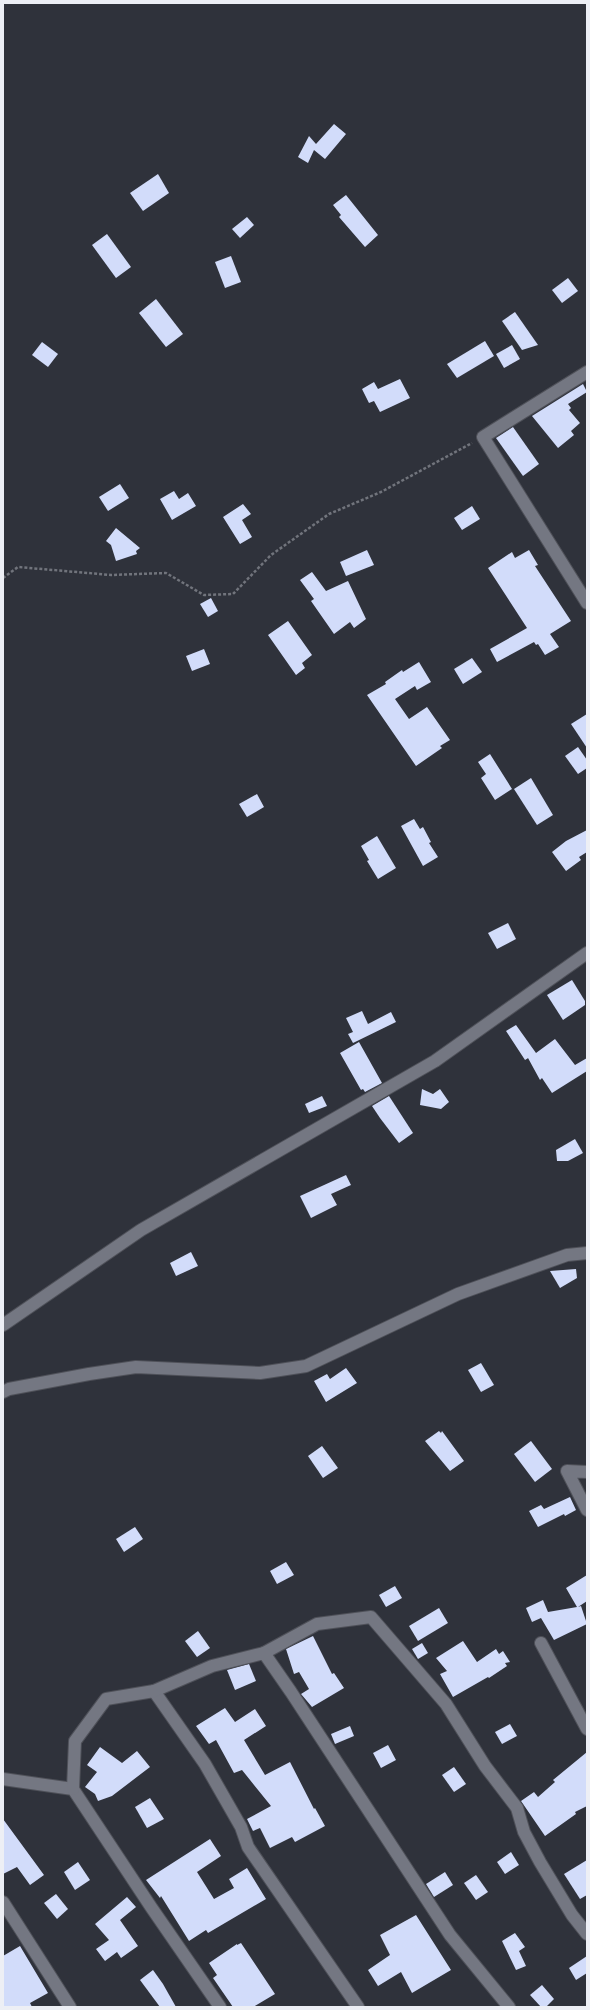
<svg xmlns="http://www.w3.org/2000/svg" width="590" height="2010" viewBox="0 0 590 2010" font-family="'Source Sans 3',sans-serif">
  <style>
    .building { fill: #d2dcfa }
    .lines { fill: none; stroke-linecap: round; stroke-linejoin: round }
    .street-casing { stroke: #4f5159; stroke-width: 14 }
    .path { stroke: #71747c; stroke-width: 2.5; stroke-dasharray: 3 2; stroke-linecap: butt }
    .street { stroke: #747782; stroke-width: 12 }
  </style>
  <rect width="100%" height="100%" fill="#2f323b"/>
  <g class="building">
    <polygon points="334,124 346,134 325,159 314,150 308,163 298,157 309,136 316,144"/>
    <polygon points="158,174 169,193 143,211 130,193"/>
    <polygon points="346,195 378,235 365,247 339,217 341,215 333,205"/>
    <polygon points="247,217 254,225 240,238 232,229"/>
    <polygon points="107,234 131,267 116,278 92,245"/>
    <polygon points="231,256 241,282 225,288 215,262"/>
    <polygon points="568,278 578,291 562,303 552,290"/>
    <polygon points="156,299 183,334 166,347 139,313"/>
    <polygon points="515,312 538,345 522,350 502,321"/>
    <polygon points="485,341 494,356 457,378 447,364"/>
    <polygon points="42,342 58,354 48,367 32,355"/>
    <polygon points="512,345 520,359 504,368 496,354"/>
    <polygon points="400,379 410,398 380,412 374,401 369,403 362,389 374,382 378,389"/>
    <polygon points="583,384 587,392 568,404 571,408 569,410 580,423 571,431 574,435 558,448 532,416"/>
    <polygon points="513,427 539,464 523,476 496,438"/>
    <polygon points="120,484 129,498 108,511 99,497"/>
    <polygon points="174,491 179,499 188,493 196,506 172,520 160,499"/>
    <polygon points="243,504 251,514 242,520 252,537 240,544 223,517"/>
    <polygon points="472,506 480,519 462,530 454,518"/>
    <polygon points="116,528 140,548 136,551 137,554 116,561 111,545 106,541"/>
    <polygon points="367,550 374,565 346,576 340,562"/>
    <polygon points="529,550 538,565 535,566 571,621 550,634 559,647 545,655 538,644 536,645 534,642 497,662 490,649 527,628 488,568 512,552 515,558"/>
    <polygon points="312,572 326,591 348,581 366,619 354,628 350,622 334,634 311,601 314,599 300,580"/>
    <polygon points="211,598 218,611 208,617 200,604"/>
    <polygon points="288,621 312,655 302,663 305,668 296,675 268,635"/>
    <polygon points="204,649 210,664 192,671 186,656"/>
    <polygon points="472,658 482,672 463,684 454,669"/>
    <polygon points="419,662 431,682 417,690 415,686 395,699 409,719 427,707 450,740 440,746 442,748 416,766 367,695 386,684 385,682 402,670 403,672"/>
    <polygon points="587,714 587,748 571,724"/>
    <polygon points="578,747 587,760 587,768 578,774 565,756"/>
    <polygon points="490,754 512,789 495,800 481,778 486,774 478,762"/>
    <polygon points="531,778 553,815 537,825 514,789"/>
    <polygon points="257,794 264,807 247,817 239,804"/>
    <polygon points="414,819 420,829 423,827 431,842 429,843 438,857 423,866 401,826"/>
    <polygon points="587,830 587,852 579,857 581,860 566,871 552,852 566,841"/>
    <polygon points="377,836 396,868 378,879 367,861 369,860 361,846"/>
    <polygon points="508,923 516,939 497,949 488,933"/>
    <polygon points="572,980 585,1001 585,1005 563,1020 547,995"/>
    <polygon points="362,1011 368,1024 391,1012 396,1022 353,1043 348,1034 353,1032 346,1018"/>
    <polygon points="516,1025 536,1053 555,1039 575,1065 587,1058 587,1071 552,1093 542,1078 540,1080 528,1058 533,1055 525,1060 506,1031"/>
    <polygon points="359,1042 382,1083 365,1092 363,1089 361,1090 340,1053"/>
    <polygon points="422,1089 433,1094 440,1089 449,1102 441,1109 420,1105"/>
    <polygon points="322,1096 327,1106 309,1113 305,1104"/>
    <polygon points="389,1096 413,1133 399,1143 380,1118 372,1106"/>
    <polygon points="575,1139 583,1153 568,1161 557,1161 556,1150"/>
    <polygon points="346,1175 351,1185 331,1194 337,1205 311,1218 300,1196"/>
    <polygon points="191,1252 198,1266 176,1276 170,1263"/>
    <polygon points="576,1269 577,1278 560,1288 550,1271"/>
    <polygon points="481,1363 494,1385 481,1392 468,1370"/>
    <polygon points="346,1368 357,1383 326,1402 314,1381 327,1374 330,1379"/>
    <polygon points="439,1431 441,1433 442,1431 464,1461 450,1471 425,1441"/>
    <polygon points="531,1441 552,1469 535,1482 514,1454"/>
    <polygon points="322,1446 338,1468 323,1478 308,1456"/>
    <polygon points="570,1497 576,1510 565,1516 564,1514 538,1527 529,1511 541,1505 544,1509"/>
    <polygon points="135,1527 143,1539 124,1552 116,1539"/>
    <polygon points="286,1562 294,1575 277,1584 270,1571"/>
    <polygon points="587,1575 587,1601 578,1607 581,1606 587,1624 554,1640 541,1618 532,1622 526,1608 543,1600 548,1612 577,1607 566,1588"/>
    <polygon points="395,1586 402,1598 386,1607 379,1595"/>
    <polygon points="439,1608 448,1623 418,1641 409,1626"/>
    <polygon points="198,1631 210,1648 197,1657 185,1641"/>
    <polygon points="313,1636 332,1674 334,1673 344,1688 312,1707 301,1694 309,1689 299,1672 294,1674 286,1649"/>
    <polygon points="463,1641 477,1662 496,1649 499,1654 503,1651 510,1662 505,1663 507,1666 489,1678 488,1677 453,1697 440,1674 447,1671 436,1658"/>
    <polygon points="422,1643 428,1653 418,1659 412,1649"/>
    <polygon points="249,1664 256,1681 235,1690 227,1670"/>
    <polygon points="225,1708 235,1722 255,1709 266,1726 244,1740 265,1775 290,1762 314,1809 315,1808 325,1826 295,1842 292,1837 270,1848 260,1828 253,1831 247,1819 271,1806 242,1770 234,1773 216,1740 209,1744 196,1726"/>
    <polygon points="510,1724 517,1736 502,1744 495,1732"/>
    <polygon points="350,1726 354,1736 335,1744 331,1734"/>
    <polygon points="388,1745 396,1760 381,1768 373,1753"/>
    <polygon points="100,1747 122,1763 137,1751 150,1767 112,1796 98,1801 95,1794 85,1787 97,1772 87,1765"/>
    <polygon points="587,1752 587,1806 575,1812 576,1814 545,1836 521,1801 534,1792 538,1797 555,1782 553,1780"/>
    <polygon points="454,1767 466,1784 454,1792 442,1775"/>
    <polygon points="150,1798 164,1819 147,1828 135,1807"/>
    <polygon points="3,1819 44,1875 30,1885 17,1867 3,1874"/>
    <polygon points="210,1839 221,1856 197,1872 214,1899 234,1888 229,1879 247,1868 266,1899 208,1933 206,1930 189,1941 161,1896 160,1898 146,1880"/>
    <polygon points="511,1852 519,1865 505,1874 497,1862"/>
    <polygon points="587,1860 587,1895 580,1899 564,1874"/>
    <polygon points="78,1862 90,1880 75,1890 64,1872"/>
    <polygon points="445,1872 453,1885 434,1897 426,1884"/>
    <polygon points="476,1875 488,1892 476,1900 464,1883"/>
    <polygon points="56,1894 68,1909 57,1919 44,1903"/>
    <polygon points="127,1897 136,1907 120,1920 138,1946 121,1958 117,1952 105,1961 96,1949 109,1940 95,1924"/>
    <polygon points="416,1915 451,1970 412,1993 401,1972 378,1986 368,1970 390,1955 380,1935"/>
    <polygon points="515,1933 525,1947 519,1951 526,1966 516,1970 502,1941"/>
    <polygon points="241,1943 275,1994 253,2007 233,2007 213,1978 217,1975 209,1963 237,1944 237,1945"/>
    <polygon points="20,1946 48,1993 30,2003 32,2007 3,2007 3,1956"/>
    <polygon points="587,1956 587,1973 576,1980 569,1968"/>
    <polygon points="153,1970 163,1984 176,2007 160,2007 140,1980"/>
    <polygon points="542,1985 554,1999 546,2007 541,2007 530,1995"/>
  </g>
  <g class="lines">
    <defs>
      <g id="street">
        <polyline points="587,372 483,437 587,603"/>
        <polyline points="3,1325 141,1230 435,1061 587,953"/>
        <polyline points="3,1392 9,1389 89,1374 136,1367 260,1373 306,1366 458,1294 567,1255 587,1253"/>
        <polyline points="587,1472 567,1471 587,1510"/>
        <polyline points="541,1643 587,1729"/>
        <polyline points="264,1653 317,1624 371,1617 446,1704 485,1766 517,1808 524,1832 540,1862 572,1915 587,1934"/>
        <polyline points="154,1691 205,1764 241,1827 248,1847 358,2007"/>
        <polyline points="3,1779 73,1789 151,1907 220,2007"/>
        <polyline points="73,1789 75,1741 106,1699 154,1691 212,1666 264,1653 291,1692 450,1935 509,2007"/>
        <polyline points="3,1902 70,2007"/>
      </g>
    </defs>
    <use href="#street" class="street-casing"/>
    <polyline class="path" points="3,578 18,567 111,575 166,573 204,595 233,594 271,555 329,514 381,492 472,443"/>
    <use href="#street" class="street"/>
  </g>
  <rect width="590" height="2010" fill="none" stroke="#edeff5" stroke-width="8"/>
</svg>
